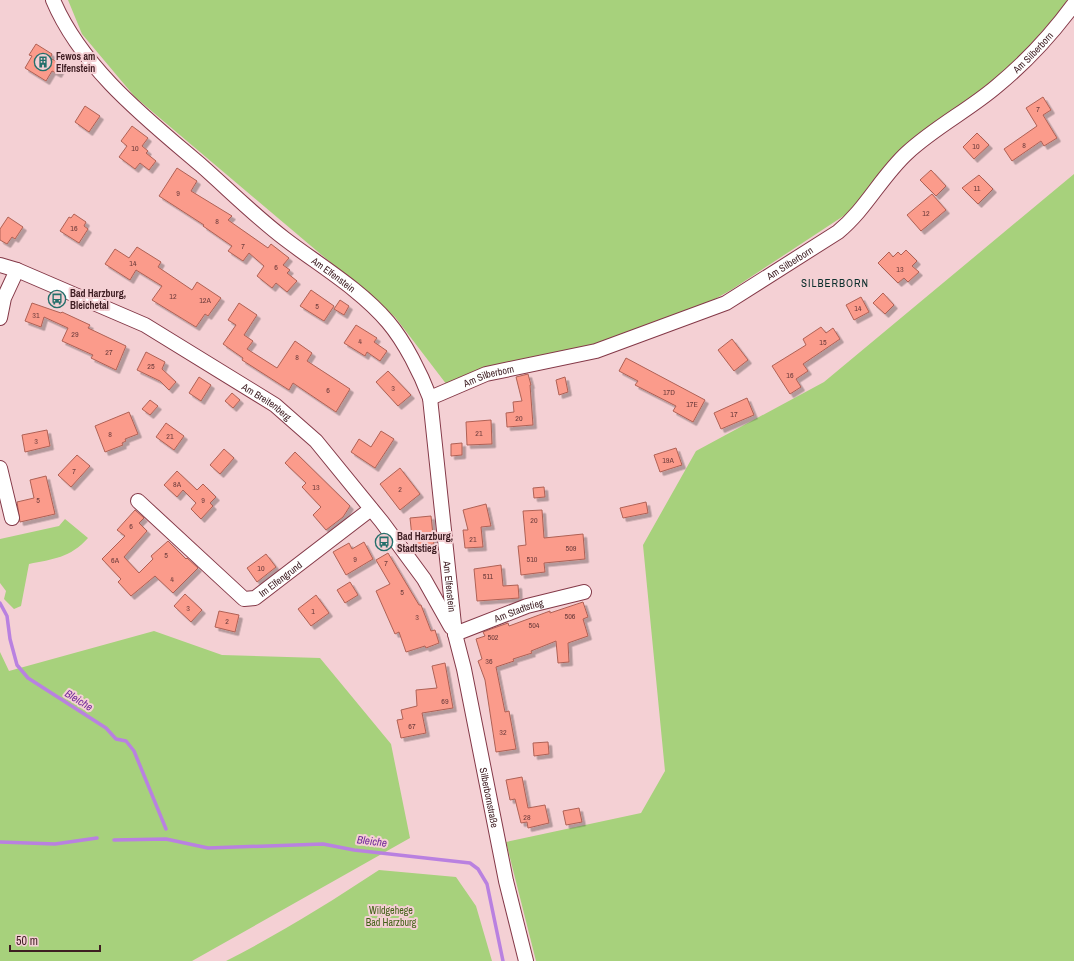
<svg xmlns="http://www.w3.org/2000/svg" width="1074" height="961" viewBox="0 0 1074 961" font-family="'Archivo Narrow',sans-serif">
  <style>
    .green { fill: #a7d17c }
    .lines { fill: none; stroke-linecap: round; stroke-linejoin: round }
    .stream { stroke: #b981e0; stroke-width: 3.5 }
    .building { fill: #fb9b8b; stroke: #af6155; filter: url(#shadow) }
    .minor-casing { stroke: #843948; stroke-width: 16 }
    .minor { stroke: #fff; stroke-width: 14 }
    .labels { text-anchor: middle; stroke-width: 4; stroke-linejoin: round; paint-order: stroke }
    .number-label { font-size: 8px; fill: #6d3c3c }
    .street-label { font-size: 10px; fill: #3e1d22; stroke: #f4d0d4 }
    .poi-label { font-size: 10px; font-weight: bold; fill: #3e1d22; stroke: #f4d0d4; text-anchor: start }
    .park-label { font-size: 10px; fill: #416017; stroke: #f4d0d4 }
    .neighbourhood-label { font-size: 11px; letter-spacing: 1px; fill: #0c2f2d; stroke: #f4d0d4 }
    .water-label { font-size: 11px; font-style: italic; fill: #722a9b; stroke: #f4d0d4 }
  </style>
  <defs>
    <filter id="shadow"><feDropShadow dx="3.5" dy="3.5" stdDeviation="0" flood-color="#0004"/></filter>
  </defs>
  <rect width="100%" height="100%" fill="#f4d0d4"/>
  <g class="green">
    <polygon points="68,0 1067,0 1061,10 1019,57 991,82 907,145 848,213 731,290 706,304 600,344 447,385 395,317 135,97 82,34"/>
    <polygon points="1074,174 1074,961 536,961 506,842 641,813 665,771 643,545 696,451 824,382"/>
    <path d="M65,519L88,538C70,558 53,559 29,564L21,606L14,609L4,599L6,591L0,583V539L59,526Z"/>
    <polygon points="154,631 222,655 320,658 391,744 410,838 192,961 0,961 0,652 9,671"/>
    <path d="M379,870L456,877L476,906L492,961H226C279,934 329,903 379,870Z"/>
  </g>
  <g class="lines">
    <g class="stream">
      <polyline points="0,603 7,616 10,639 17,665 28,678 106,728 116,739 126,741 134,751 166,829"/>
      <polyline points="114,840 166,839 208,848 323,844 354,850 470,863 478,869 487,884 503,961"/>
      <polyline points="0,842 55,844 97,838"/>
    </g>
  </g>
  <g class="building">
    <polygon points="36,44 52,54 50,58 63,65 58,74 52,71 46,81 25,68 32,56 29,55"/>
    <polygon points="1043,97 1051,110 1043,115 1057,138 1044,146 1041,141 1012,161 1004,149 1037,126 1026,108"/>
    <polygon points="85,106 100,116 89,132 75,122"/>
    <polygon points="132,126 148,138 142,146 148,151 146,153 156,161 149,170 140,163 135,169 119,157 127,146 121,141"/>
    <polygon points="977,133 989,145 974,159 963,147"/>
    <polygon points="177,168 197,181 191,191 232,216 228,220 268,248 271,244 289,258 283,265 290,270 287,273 297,281 287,292 276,283 272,288 257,276 264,266 249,253 243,261 228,251 232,246 203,226 204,225 159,196"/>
    <polygon points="931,170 946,186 936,196 920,180"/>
    <polygon points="979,175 993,189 978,204 962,188"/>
    <polygon points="932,194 946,210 921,231 907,215"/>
    <polygon points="74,214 86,222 84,226 88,229 79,243 60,231 69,217 71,218"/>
    <polygon points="8,217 23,227 15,239 12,237 7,244 0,240 0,229"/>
    <polygon points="137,247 161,262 158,267 192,290 197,282 221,298 208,316 205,314 196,327 152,300 162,286 136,270 130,280 105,264 115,249 129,258"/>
    <polygon points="906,250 917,261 912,266 919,272 908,282 904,278 898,283 878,263 889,252 893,257 898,252 901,255"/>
    <polygon points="311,290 334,306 324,321 300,306"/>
    <polygon points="883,293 894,305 885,314 873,303"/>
    <polygon points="861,297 869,312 854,320 846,305"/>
    <polygon points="340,300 349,306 344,315 334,309"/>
    <polygon points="32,303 61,313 62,312 90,325 88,328 126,346 116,370 91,358 93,355 62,341 68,328 44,317 41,327 25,321"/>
    <polygon points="239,303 257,315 244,335 253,341 247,349 277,368 295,341 312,353 307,361 350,389 336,412 293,383 289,390 242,360 243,358 223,344 236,325 228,320"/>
    <polygon points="356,325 377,338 374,342 387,351 380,361 367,352 365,356 344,343"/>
    <polygon points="821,327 826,333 833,328 840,339 803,364 808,371 796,379 801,387 790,394 772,366 806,345 803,339"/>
    <polygon points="732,339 748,360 734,371 718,350"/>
    <polygon points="146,352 165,362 162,369 176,382 169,390 160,381 137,370"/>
    <polygon points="626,358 705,400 693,422 673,411 676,406 635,385 638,381 619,371"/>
    <polygon points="388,371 411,395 398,406 376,382"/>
    <polygon points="528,374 531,385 530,385 533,425 507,427 506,413 514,412 513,402 522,401 516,377"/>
    <polygon points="199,377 211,385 201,401 189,393"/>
    <polygon points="565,377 568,392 559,395 556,380"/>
    <polygon points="232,393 240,400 233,408 225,401"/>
    <polygon points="747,398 754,415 721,429 714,413"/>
    <polygon points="150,400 158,406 150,415 142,409"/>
    <polygon points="129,412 138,434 125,439 126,441 122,443 123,445 105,452 95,426"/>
    <polygon points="491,420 492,444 467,445 466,422"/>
    <polygon points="166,423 184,436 174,450 156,437"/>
    <polygon points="47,430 50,446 25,452 22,435"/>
    <polygon points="381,431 394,439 375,468 351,452 359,439 371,447"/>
    <polygon points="462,443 462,455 451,456 451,444"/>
    <polygon points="676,448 682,465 660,472 654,455"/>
    <polygon points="224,449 234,458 220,474 210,465"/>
    <polygon points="295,452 350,506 343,517 326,530 313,515 321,507 302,487 306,483 285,463"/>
    <polygon points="77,455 90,466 71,487 58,475"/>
    <polygon points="400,468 420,494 400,510 380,484"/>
    <polygon points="177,471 197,490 203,484 216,497 210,503 213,506 201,519 191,509 196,503 183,490 177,497 164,485"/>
    <polygon points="46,476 55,514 20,522 17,502 34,498 30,480"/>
    <polygon points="544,487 545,497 534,498 533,488"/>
    <polygon points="646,502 648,513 623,518 620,508"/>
    <polygon points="486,504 491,526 481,527 483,547 465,548 463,530 468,530 463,510"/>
    <polygon points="135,510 144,518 139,523 147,531 124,557 139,573 153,559 151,556 168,541 186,559 187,558 198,568 173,593 155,576 131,596 118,582 121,579 102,559 125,536 117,530"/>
    <polygon points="542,510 544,538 583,534 585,559 544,563 545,572 521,575 518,546 526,545 523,511"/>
    <polygon points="431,516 434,544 416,546 415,536 412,537 410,518"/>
    <polygon points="364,542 373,559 346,575 333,552 349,543 352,549"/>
    <polygon points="388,553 419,605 421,605 431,631 435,630 439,643 426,648 425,646 406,652 399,632 395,634 376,591 390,584 376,560"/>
    <polygon points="266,554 276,567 257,582 247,568"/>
    <polygon points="501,565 503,586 518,585 519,598 477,601 474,569"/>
    <polygon points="350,582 358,595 345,603 337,590"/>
    <polygon points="185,594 202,610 191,622 174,606"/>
    <polygon points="316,595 329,613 311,626 298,609"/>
    <polygon points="583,602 588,617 583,619 588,636 568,643 569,662 558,663 556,641 531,651 532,653 513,659 514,661 496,667 505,712 509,711 516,749 496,752 485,680 478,661 482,659 476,639 485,636 483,632 491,629 508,623 509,626 550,611 550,613"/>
    <polygon points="219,611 239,615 235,632 215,627"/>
    <polygon points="445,663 453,708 422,713 426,733 401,738 397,720 403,719 401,710 417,706 416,690 437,688 432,666"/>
    <polygon points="548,742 549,754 534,756 533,743"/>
    <polygon points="522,777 528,808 545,805 549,823 528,828 527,822 521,823 515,799 510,800 506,780"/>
    <polygon points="579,808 582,822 566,825 563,811"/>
  </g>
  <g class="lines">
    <defs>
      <g id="minor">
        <path id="s1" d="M53,0C82,69 148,120 203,167C230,191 256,217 285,239C319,265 360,289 388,322C405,342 421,374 430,398L455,634L464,669L506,881L526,961"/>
        <path id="s2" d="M0,265L17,270L145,325L275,405L316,441L382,522L424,579L451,627"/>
        <polyline points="0,318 4,298 17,270"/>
        <path id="s3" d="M430,398L486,374L596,351L726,303L838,232C866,209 881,177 907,153C935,127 969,110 997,86C1026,62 1052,34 1074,4"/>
        <polyline points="0,468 12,518"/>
        <path id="s4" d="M138,501L244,599L255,598L371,509"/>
        <path id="s5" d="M455,634L527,606L584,592"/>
      </g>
    </defs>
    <use href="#minor" class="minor-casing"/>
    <use href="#minor" class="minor"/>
  </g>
  <defs>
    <symbol id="building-ring" viewBox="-11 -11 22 22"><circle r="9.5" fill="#f4d0d4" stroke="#246f6b" stroke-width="1.5"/><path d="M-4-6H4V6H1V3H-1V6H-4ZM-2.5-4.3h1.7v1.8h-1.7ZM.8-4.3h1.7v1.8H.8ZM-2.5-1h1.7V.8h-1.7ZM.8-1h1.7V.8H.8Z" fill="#246f6b"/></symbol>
    <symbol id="bus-ring" viewBox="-11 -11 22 22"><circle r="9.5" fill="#f4d0d4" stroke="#246f6b" stroke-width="1.5"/><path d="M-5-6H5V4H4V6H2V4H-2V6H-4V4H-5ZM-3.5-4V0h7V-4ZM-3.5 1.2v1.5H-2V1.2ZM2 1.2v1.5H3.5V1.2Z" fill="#246f6b"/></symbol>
  </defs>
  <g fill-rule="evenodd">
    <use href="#building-ring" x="33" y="52" width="20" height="20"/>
    <use href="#bus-ring" x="47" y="289" width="20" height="20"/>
    <use href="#bus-ring" x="374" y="532" width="20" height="20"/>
  </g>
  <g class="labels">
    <g class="number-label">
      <text x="1038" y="112">7</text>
      <text x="1024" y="148">8</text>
      <text x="976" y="149">10</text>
      <text x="135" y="151">10</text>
      <text x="977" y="191">11</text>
      <text x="178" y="196">9</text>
      <text x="926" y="216">12</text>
      <text x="217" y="224">8</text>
      <text x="74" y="231">16</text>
      <text x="243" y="249">7</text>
      <text x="133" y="266">14</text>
      <text x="276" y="270">6</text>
      <text x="900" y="272">13</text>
      <text x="173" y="299">12</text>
      <text x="205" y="303">12A</text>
      <text x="317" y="309">5</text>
      <text x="858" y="311">14</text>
      <text x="36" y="318">31</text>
      <text x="75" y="337">29</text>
      <text x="360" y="344">4</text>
      <text x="823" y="345">15</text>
      <text x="109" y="355">27</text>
      <text x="297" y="360">8</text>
      <text x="151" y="369">25</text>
      <text x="790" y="378">16</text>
      <text x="393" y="391">3</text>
      <text x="328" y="393">6</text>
      <text x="669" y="395">17D</text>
      <text x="692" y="407">17E</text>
      <text x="734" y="417">17</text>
      <text x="519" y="421">20</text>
      <text x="479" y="436">21</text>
      <text x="110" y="437">8</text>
      <text x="170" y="439">21</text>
      <text x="36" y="444">3</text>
      <text x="668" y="463">19A</text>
      <text x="74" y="474">7</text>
      <text x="177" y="487">8A</text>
      <text x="316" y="490">13</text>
      <text x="400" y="492">2</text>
      <text x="38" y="503">5</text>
      <text x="203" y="503">9</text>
      <text x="534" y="523">20</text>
      <text x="131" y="529">6</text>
      <text x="473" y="542">21</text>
      <text x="571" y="551">509</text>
      <text x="166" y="558">5</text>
      <text x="355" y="562">9</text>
      <text x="532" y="562">510</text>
      <text x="115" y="563">6A</text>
      <text x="386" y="566">7</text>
      <text x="261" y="571">10</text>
      <text x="488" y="579">511</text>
      <text x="172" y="582">4</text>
      <text x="402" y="595">5</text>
      <text x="188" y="611">3</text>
      <text x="313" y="614">1</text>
      <text x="570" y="619">506</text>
      <text x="417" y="620">3</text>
      <text x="227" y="624">2</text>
      <text x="534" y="628">504</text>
      <text x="493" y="640">502</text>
      <text x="489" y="664">36</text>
      <text x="445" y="704">69</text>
      <text x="412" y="729">67</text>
      <text x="503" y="735">32</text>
      <text x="527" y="820">28</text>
    </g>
    <g class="street-label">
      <text dy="4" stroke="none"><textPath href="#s3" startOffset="711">Am Silberborn</textPath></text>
      <text dy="4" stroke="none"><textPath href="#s3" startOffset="387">Am Silberborn</textPath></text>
      <text dy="4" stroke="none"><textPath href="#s1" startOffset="396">Am Elfenstein</textPath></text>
      <text dy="4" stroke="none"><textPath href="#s3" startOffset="63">Am Silberborn</textPath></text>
      <text dy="4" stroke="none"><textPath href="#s2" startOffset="301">Am Breitenberg</textPath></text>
      <text dy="4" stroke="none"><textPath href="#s4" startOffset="187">Im Elfengrund</textPath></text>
      <text dy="4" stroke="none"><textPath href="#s1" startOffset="745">Am Elfenstein</textPath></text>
      <text dy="4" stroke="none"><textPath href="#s5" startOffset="68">Am Stadtstieg</textPath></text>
      <text dy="4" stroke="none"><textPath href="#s1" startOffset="960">Silberbornstraße</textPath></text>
    </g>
    <g class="poi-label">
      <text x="56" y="60">Fewos am<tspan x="56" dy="12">Elfenstein</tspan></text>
      <text x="70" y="297">Bad Harzburg,<tspan x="70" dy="12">Bleichetal</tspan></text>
      <text x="397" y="540">Bad Harzburg,<tspan x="397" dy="12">Stadtstieg</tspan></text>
    </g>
    <g class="park-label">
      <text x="391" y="914">Wildgehege<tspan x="391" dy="12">Bad Harzburg</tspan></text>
    </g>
    <g class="neighbourhood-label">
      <text x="835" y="287">SILBERBORN</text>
    </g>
    <g class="water-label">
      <text transform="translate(79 700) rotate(32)" y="4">Bleiche</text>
      <text transform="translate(372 841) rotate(7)" y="4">Bleiche</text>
    </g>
  </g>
  <path d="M10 945v6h90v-6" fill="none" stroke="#3e1d22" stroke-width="2"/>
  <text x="16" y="945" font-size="12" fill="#3e1d22" stroke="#f4d0d4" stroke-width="3" paint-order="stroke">50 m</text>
</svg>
